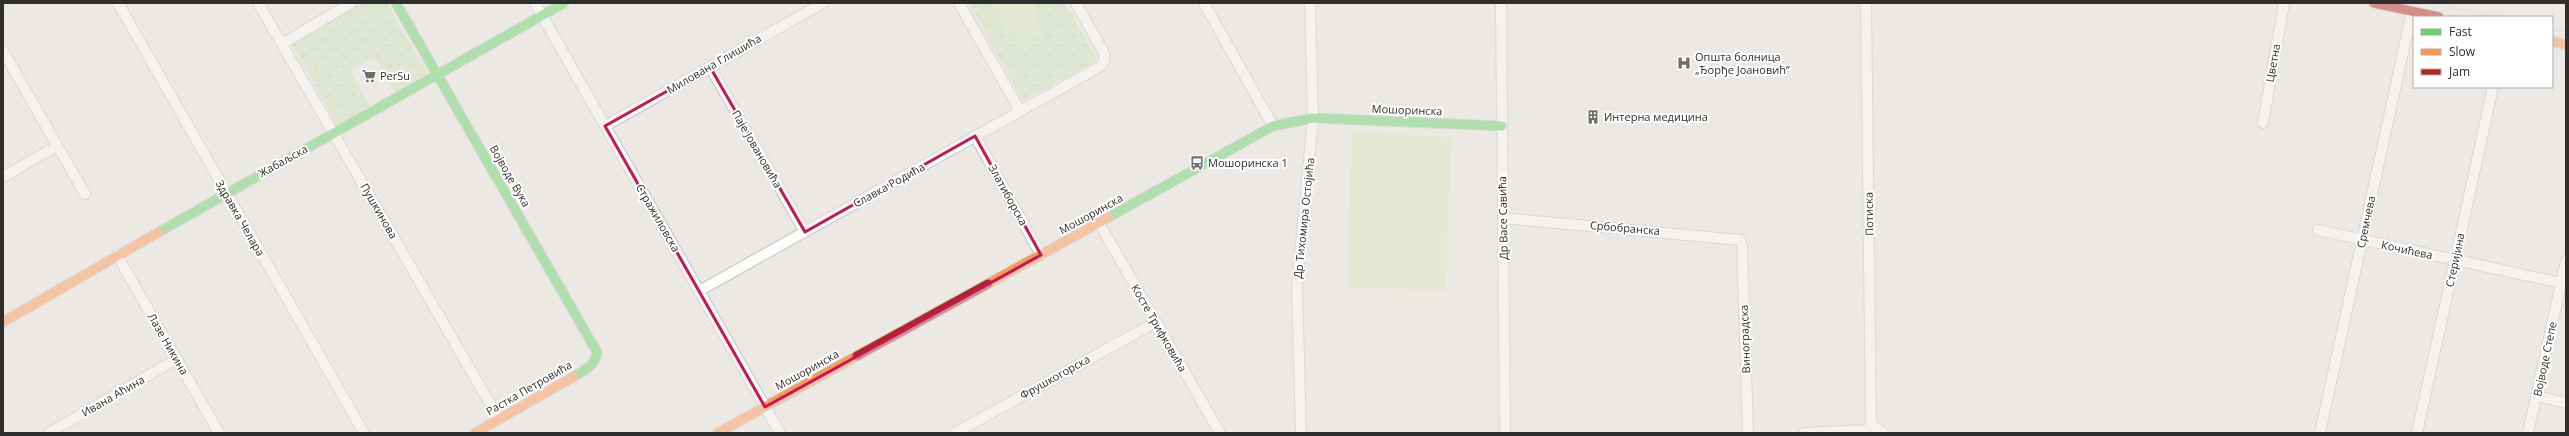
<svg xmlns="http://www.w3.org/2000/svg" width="2569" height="436" viewBox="0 0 2569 436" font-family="'Open Sans',sans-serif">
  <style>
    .grass { fill: url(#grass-tufts) }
    .forest { fill: url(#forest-crowns) }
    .pitch { fill: #d9eabb }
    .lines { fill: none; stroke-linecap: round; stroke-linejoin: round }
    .street-casing { stroke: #c5c4c5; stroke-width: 12 }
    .fast-casing { stroke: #c5c4c5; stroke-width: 11 }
    .slow-casing { stroke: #c5c4c5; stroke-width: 11 }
    .jam-casing { stroke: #c5c4c5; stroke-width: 11 }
    .street { stroke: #fcfcfb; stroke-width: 10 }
    .fast { stroke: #63d668; stroke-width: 9 }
    .slow { stroke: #ff974d; stroke-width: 9 }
    .jam { stroke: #b3261e; stroke-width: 9 }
    .rail { stroke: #dfdfe1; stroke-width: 3 }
    .marked { fill: none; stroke: #c2185b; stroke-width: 3; stroke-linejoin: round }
    .labels { text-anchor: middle; stroke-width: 4; stroke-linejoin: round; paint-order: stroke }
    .poi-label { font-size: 11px; fill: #2e2e2e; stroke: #fff; text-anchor: start }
    .street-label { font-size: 11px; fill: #2e2e2e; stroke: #fff }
  </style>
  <defs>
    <pattern id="grass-tufts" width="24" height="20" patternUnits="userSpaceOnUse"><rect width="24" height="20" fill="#cee6be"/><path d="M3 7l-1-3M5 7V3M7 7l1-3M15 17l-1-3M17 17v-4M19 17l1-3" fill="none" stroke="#b1c6a4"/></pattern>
    <pattern id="forest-crowns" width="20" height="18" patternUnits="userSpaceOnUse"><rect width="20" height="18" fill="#cee6be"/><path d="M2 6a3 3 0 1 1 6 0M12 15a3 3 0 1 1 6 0" fill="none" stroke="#b1c6a4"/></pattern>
  </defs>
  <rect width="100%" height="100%" fill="#ece8e4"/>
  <g class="grass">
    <polygon points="361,3 387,3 427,73 395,92 375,57 350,71 370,106 337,125 291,43"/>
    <polygon points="969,3 1065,3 1095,56 1095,61 1023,101"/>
  </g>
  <polygon class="forest" points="375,3 381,3 398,34 321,77 302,44"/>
  <g class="pitch">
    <polygon points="996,3 1033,3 1039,14 1035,16 1044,33 1021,46 1011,29 1006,31 998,14 1001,12"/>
    <polygon points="1352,132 1451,137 1446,290 1347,288"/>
  </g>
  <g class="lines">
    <defs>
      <g id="street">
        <polyline points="118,3 364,433"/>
        <polyline points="258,3 499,419"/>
        <polyline points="535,3 780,433"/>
        <polyline points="959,3 1020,111"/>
        <polyline points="1204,3 1273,126"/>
        <polyline points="1501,3 1505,433"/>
        <polyline points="1866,3 1871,425"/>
        <polyline points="282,44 351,3"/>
        <polyline points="3,51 85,194"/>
        <polyline points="710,67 805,232"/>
        <polyline points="2263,123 2284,3"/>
        <polyline points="605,126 823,3"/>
        <polyline points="975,136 1041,255"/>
        <polyline points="3,177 57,146"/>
        <polyline points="1503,218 1740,240 1742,245 1748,433"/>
        <polyline points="1099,223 1220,433"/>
        <polyline points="2318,230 2566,284"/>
        <polyline points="117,255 219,433"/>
        <polyline points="699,291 1101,66 1104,61 1104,53 1076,3"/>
        <polyline points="2536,396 2566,403"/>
        <polyline points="49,433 177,359"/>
        <polyline points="955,433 1156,322"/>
        <polyline points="1301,433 1297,286 1313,118 1310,3"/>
        <polyline points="1804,433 1868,430 1871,425 1883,433"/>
        <polyline points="2320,433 2412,11"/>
        <polyline points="2417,433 2493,87"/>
        <polyline points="2528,433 2566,261"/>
      </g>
      <g id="fast">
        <path d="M396,3L597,352C595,366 585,370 573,377"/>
        <polyline points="1109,217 1273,126 1313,118 1502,126"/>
        <polyline points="159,232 564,3"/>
      </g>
      <g id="slow">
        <polyline points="2552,41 2566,45"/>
        <polyline points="988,284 1109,217"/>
        <polyline points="3,322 159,232"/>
        <polyline points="475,433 573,377"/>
        <polyline points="718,433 857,356"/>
      </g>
      <g id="jam">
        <polyline points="2374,3 2439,17"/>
        <polyline points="857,356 988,284"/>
      </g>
    </defs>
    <use href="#street" class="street-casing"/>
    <use href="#fast" class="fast-casing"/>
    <use href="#slow" class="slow-casing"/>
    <use href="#jam" class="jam-casing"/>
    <use href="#street" class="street"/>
    <use href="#fast" class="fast"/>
    <use href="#slow" class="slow"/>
    <use href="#jam" class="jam"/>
    <g class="rail">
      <polyline points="2432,3 2498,17"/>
      <polyline points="2552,29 2566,31"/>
    </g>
  </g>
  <path d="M0 0H2569V436H0ZM710,67L805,232L975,136L1041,255L765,407L605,126Z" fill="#ece8e4" fill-opacity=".55" fill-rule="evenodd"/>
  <path class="marked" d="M710,67L805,232L975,136L1041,255L765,407L605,126Z"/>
  <defs>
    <symbol id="hospital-bare" viewBox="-9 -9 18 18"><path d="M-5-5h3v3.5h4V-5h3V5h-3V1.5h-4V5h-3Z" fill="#706f6e" stroke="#fff" stroke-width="2.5" paint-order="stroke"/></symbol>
    <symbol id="supermarket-bare" viewBox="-9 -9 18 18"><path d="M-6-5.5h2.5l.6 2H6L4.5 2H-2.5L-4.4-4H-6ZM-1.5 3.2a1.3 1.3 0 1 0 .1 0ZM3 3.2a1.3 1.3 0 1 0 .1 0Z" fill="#706f6e" stroke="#fff" stroke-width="2.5" paint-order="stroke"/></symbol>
    <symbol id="building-bare" viewBox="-9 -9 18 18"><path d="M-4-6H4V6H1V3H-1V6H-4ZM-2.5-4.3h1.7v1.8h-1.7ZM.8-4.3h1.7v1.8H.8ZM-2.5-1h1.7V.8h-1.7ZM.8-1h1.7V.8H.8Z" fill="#706f6e" stroke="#fff" stroke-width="2.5" paint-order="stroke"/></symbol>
    <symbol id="bus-bare" viewBox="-9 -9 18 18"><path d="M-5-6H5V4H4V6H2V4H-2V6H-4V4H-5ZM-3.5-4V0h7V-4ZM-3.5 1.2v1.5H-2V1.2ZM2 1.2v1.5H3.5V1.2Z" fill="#706f6e" stroke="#fff" stroke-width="2.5" paint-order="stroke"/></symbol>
  </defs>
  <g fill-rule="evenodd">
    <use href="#hospital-bare" x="1674" y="53" width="20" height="20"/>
    <use href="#supermarket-bare" x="359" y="66" width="20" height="20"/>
    <use href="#building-bare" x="1583" y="107" width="20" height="20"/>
    <use href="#bus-bare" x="1187" y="153" width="20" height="20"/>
  </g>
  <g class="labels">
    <g class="poi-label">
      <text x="1695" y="61">Општа болница<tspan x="1695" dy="13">„Ђорђе Јоановић”</tspan></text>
      <text x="380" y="80">PerSu</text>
      <text x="1604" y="121">Интерна медицина</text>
      <text x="1208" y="167">Мошоринска 1</text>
    </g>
    <g class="street-label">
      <text transform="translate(2273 63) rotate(-80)" y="4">Цветна</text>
      <text transform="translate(714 64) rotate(-30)" y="4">Милована Глишића</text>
      <text transform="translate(1407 110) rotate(2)" y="4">Мошоринска</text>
      <text transform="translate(757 149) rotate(60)" y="4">Паје Јовановића</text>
      <text transform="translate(283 161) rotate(-29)" y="4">Жабаљска</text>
      <text transform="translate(510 176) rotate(60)" y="4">Војводе Вука</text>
      <text transform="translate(889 185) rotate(-29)" y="4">Славка Родића</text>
      <text transform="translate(1008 195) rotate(61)" y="4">Златиборска</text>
      <text transform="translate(379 211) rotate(60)" y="4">Пушкинова</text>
      <text transform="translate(1091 214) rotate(-29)" y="4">Мошоринска</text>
      <text transform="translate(1869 214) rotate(-91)" y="4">Потиска</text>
      <text transform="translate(240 218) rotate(60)" y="4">Здравка Челара</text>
      <text transform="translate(658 218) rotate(60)" y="4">Стражиловска</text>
      <text transform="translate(1304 218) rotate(-84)" y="4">Др Тихомира Остојића</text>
      <text transform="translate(1503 218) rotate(-91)" y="4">Др Васе Савића</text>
      <text transform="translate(2366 222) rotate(-78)" y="4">Сремчева</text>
      <text transform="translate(1625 228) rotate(5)" y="4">Србобранска</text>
      <text transform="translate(2407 250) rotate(12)" y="4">Кочићева</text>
      <text transform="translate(2455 260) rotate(-78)" y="4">Стеријина</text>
      <text transform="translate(1159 328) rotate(60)" y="4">Косте Трифковића</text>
      <text transform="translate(1745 339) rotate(-92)" y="4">Виноградска</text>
      <text transform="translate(168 344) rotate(60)" y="4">Лазе Никина</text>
      <text transform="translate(2545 359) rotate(-78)" y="4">Војводе Степе</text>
      <text transform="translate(807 370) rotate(-29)" y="4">Мошоринска</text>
      <text transform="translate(1055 377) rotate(-29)" y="4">Фрушкогорска</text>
      <text transform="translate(529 388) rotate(-30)" y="4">Растка Петровића</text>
      <text transform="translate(113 396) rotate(-30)" y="4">Ивана Аћина</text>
    </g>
  </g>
  <rect width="2569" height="436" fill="none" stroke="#2e2e2e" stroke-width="8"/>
  <rect x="2413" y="16" width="140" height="72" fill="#ffffff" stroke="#ababab"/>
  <rect x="2421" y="29" width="20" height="6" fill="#63d668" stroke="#ababab"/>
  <text x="2449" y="36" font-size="12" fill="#2e2e2e">Fast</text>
  <rect x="2421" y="49" width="20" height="6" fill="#ff974d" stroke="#ababab"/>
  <text x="2449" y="56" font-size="12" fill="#2e2e2e">Slow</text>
  <rect x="2421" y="69" width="20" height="6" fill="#b3261e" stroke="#ababab"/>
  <text x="2449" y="76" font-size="12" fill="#2e2e2e">Jam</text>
</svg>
